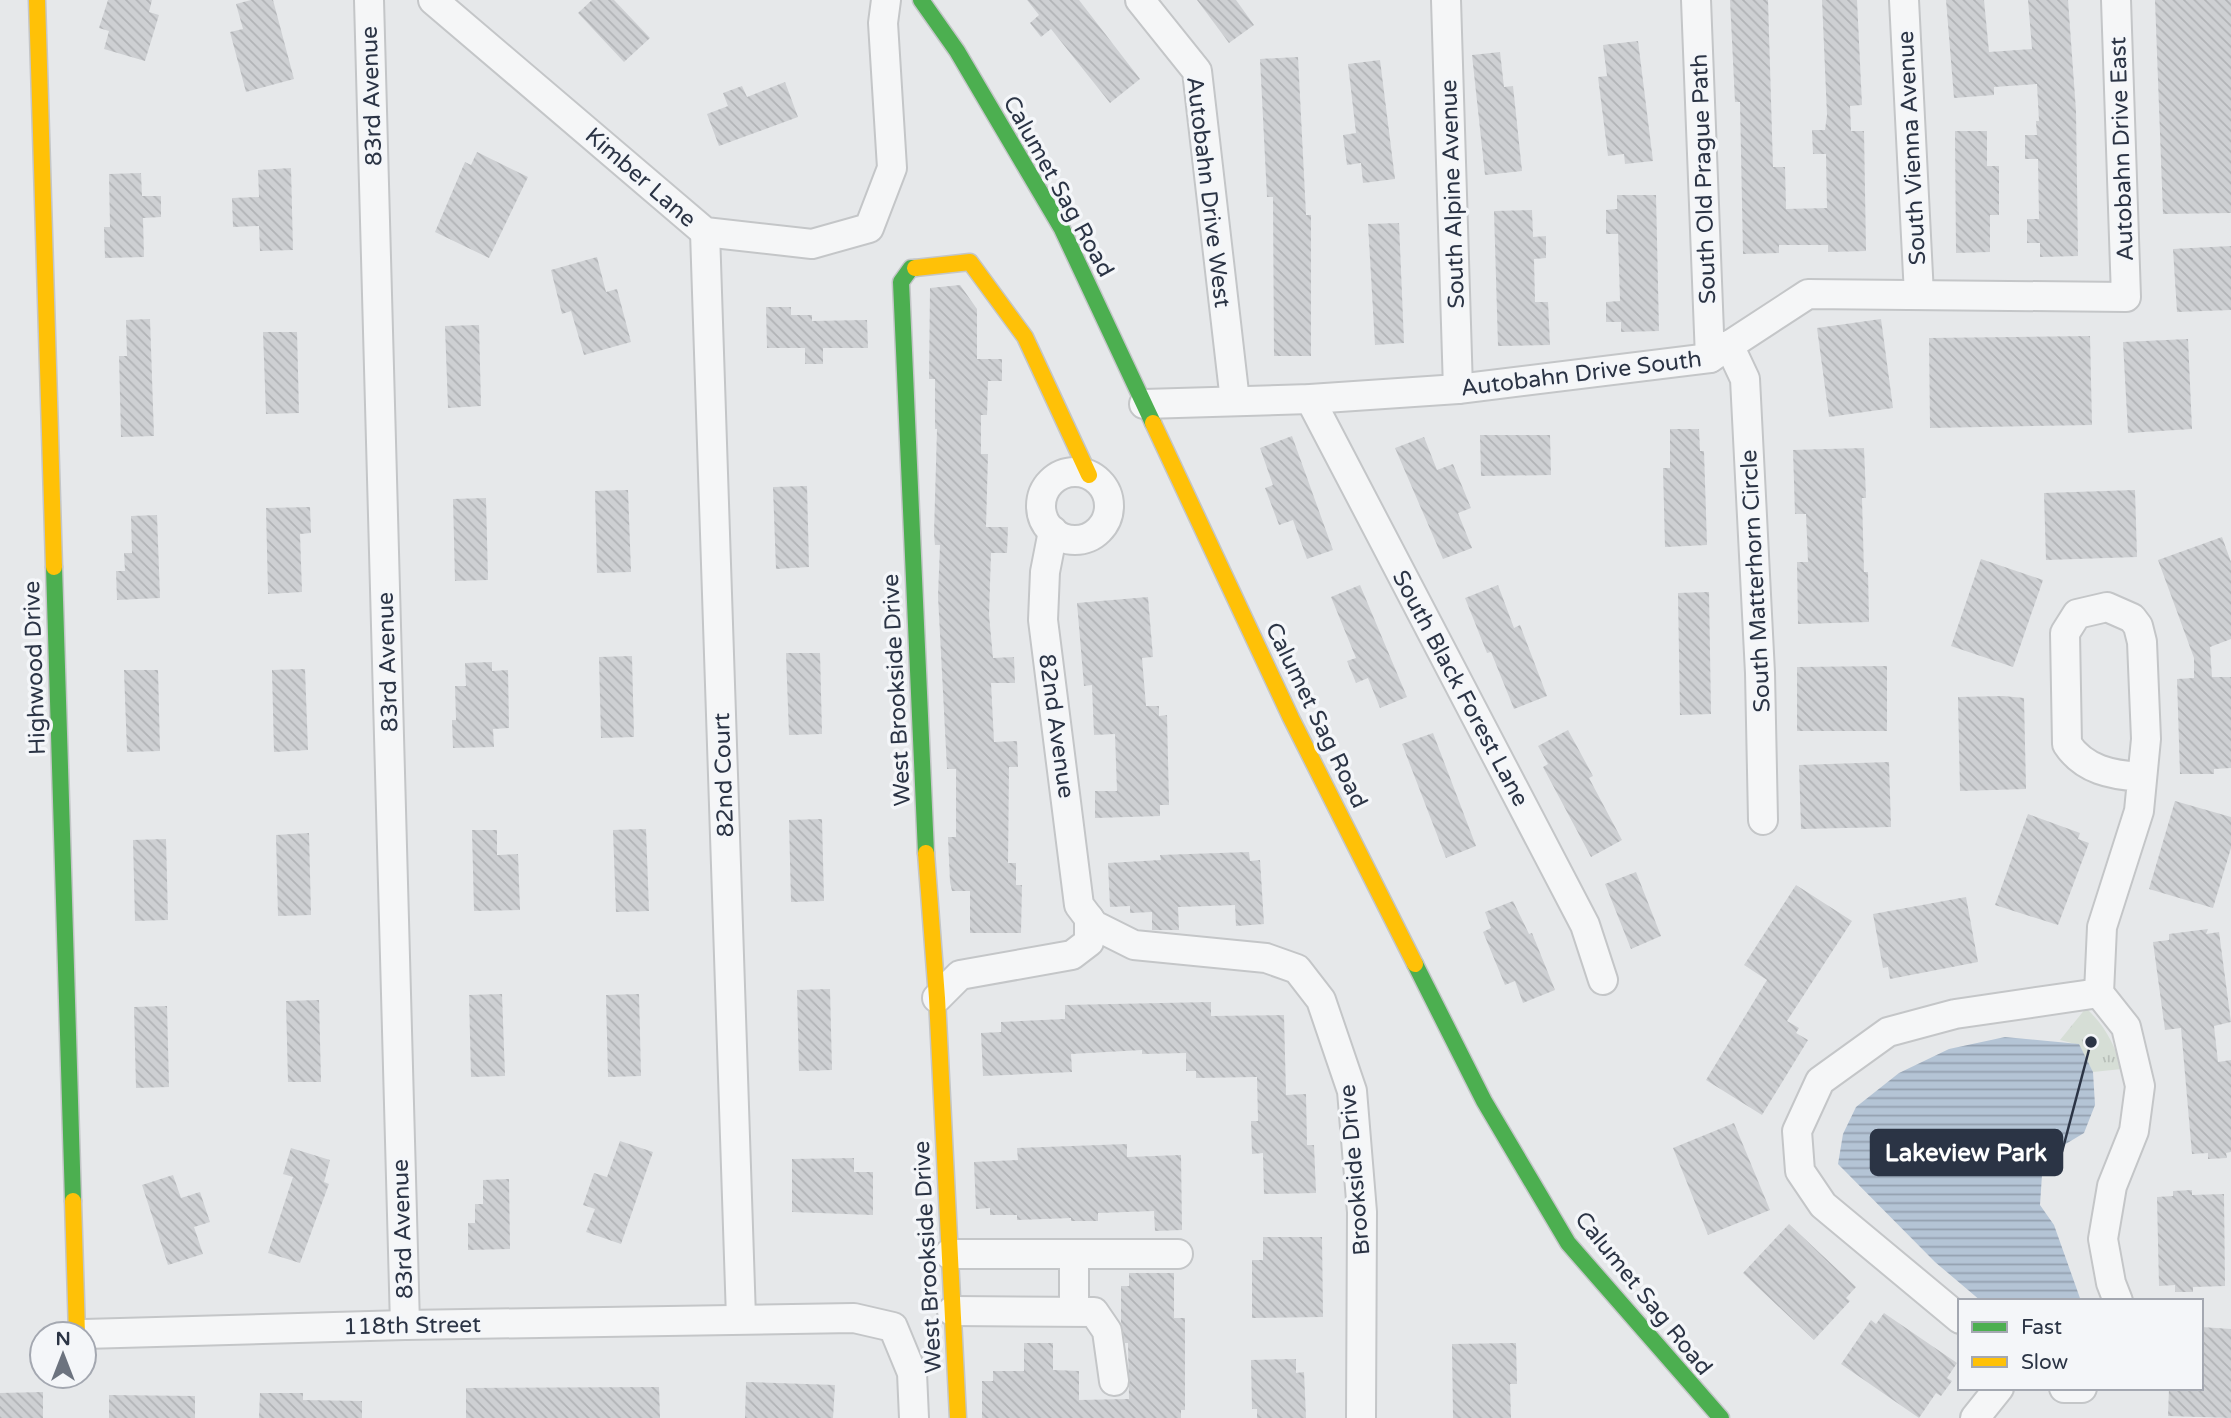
<svg xmlns="http://www.w3.org/2000/svg" width="2231" height="1418" viewBox="0 0 2231 1418" font-family="'Varela Round',sans-serif">
  <style>
    .park { fill: url(#park-tufts) }
    .water { fill: url(#water-rules) }
    .building { fill: url(#building-back-hatch) }
    .lines { fill: none; stroke-linecap: round; stroke-linejoin: round }
    .street-casing { stroke: #c4c6c8; stroke-width: 32 }
    .fast-casing { stroke: #c4c6c8; stroke-width: 19 }
    .slow-casing { stroke: #c4c6c8; stroke-width: 19 }
    .street { stroke: #f5f6f7; stroke-width: 28 }
    .fast { stroke: #4caf50; stroke-width: 16 }
    .slow { stroke: #ffc107; stroke-width: 16 }
    .labels { text-anchor: middle; stroke-width: 7; stroke-linejoin: round; paint-order: stroke }
    .street-label { font-size: 23px; fill: #2b3445; stroke: #f4f6f9 }
    .leader { fill: none; stroke: #2b3445; stroke-width: 2.5 }
    .callout-dot { fill: #2b3445; stroke: #f4f6f9; stroke-width: 2.5 }
    .callout { fill: #2b3445; stroke: #2b3445; stroke-width: 2.5 }
    .callout-label { font-size: 24px; text-anchor: middle; font-weight: bold; fill: #fff }
  </style>
  <defs>
    <pattern id="park-tufts" width="24" height="20" patternUnits="userSpaceOnUse" patternTransform="scale(1.75)"><rect width="24" height="20" fill="#d6ded6"/><path d="M3 7l-1-3M5 7V3M7 7l1-3M15 17l-1-3M17 17v-4M19 17l1-3" fill="none" stroke="#b8bfb9"/></pattern>
    <pattern id="water-rules" width="6" height="5" patternUnits="userSpaceOnUse" patternTransform="scale(1.75)"><rect width="6" height="5" fill="#b4c4d5"/><path d="M0 2.5h6" fill="none" stroke="#93a0af"/></pattern>
    <pattern id="building-back-hatch" width="6" height="6" patternUnits="userSpaceOnUse" patternTransform="scale(1.75)"><rect width="6" height="6" fill="#ced0d3"/><path d="M-1 5l2 2M0 0l6 6M5-1l2 2" fill="none" stroke="#b1b3b6"/></pattern>
  </defs>
  <rect width="100%" height="100%" fill="#e6e8ea"/>
  <path class="park" d="M2086,1008C2105,1026 2114,1043 2122,1069L2093,1072L2079,1045L2060,1040Z"/>
  <polygon class="water" points="2005,1037 2079,1044 2093,1072 2095,1105 2084,1133 2054,1151 2042,1175 2040,1205 2054,1225 2081,1301 1981,1301 1935,1262 1838,1164 1843,1134 1856,1107 1899,1073 1949,1049"/>
  <g class="building">
    <polygon points="108,0 152,0 149,12 159,15 145,61 104,49 109,31 99,28"/>
    <polygon points="251,0 273,0 294,79 246,92 230,32 243,29 236,4"/>
    <polygon points="592,0 614,0 650,38 624,62 578,13"/>
    <polygon points="1027,0 1079,0 1140,79 1110,103 1051,29 1041,37 1030,23 1039,15"/>
    <polygon points="1197,0 1236,0 1254,25 1229,43"/>
    <polygon points="1730,0 1768,0 1773,167 1785,167 1786,209 1827,208 1826,154 1813,154 1812,130 1825,130 1827,115 1822,0 1857,0 1862,105 1850,106 1851,131 1864,131 1866,251 1828,252 1828,245 1779,245 1779,253 1743,254 1740,102 1735,102"/>
    <polygon points="1946,0 1984,0 1989,52 2032,49 2028,0 2068,0 2076,111 2078,256 2040,257 2040,243 2027,243 2027,219 2039,219 2038,159 2025,159 2025,135 2037,135 2036,121 2039,121 2037,84 1994,87 1994,95 1954,98"/>
    <polygon points="2155,0 2231,0 2231,213 2163,214"/>
    <polygon points="1638,41 1653,161 1625,164 1624,154 1608,156 1598,77 1607,76 1603,45"/>
    <polygon points="1500,52 1504,87 1513,86 1522,171 1485,175 1472,55"/>
    <polygon points="1298,57 1306,215 1311,215 1311,356 1274,356 1273,197 1267,197 1260,59"/>
    <polygon points="1380,60 1395,179 1363,183 1361,163 1347,165 1343,135 1356,133 1348,64"/>
    <polygon points="785,82 798,117 719,146 707,114 728,106 723,93 742,86 747,97"/>
    <polygon points="1955,131 1987,131 1987,166 1999,166 1999,215 1990,215 1990,252 1956,253"/>
    <polygon points="477,152 528,177 489,258 435,232 465,162 471,165"/>
    <polygon points="291,168 293,250 260,251 259,226 233,227 232,198 259,197 258,170"/>
    <polygon points="141,173 142,196 161,196 161,217 143,218 144,257 105,258 104,227 110,227 109,174"/>
    <polygon points="1617,195 1656,195 1659,331 1621,332 1621,322 1606,322 1606,302 1620,301 1618,234 1606,234 1606,210 1617,209"/>
    <polygon points="1532,210 1533,237 1546,236 1546,258 1534,259 1535,302 1548,302 1550,345 1498,346 1494,211"/>
    <polygon points="1399,223 1404,343 1375,345 1368,224"/>
    <polygon points="2231,246 2231,310 2177,312 2173,249"/>
    <polygon points="597,257 606,292 617,289 631,342 584,355 571,311 562,314 551,270"/>
    <polygon points="960,285 977,309 977,359 1002,359 1002,381 988,381 987,415 981,415 981,454 988,454 986,527 1008,527 1007,553 991,553 989,615 993,658 1014,657 1015,683 991,683 994,742 1017,741 1018,767 1009,767 1008,863 1016,863 1016,885 1022,885 1021,933 970,933 970,891 952,891 950,882 948,837 956,837 956,769 947,769 938,596 940,545 935,545 934,534 937,429 935,429 935,379 929,379 930,288"/>
    <polygon points="766,307 791,307 791,315 812,315 812,321 867,320 868,348 823,348 823,364 805,364 805,348 767,348"/>
    <polygon points="150,319 154,436 121,437 119,356 127,356 126,320"/>
    <polygon points="1881,319 1893,408 1829,417 1817,328"/>
    <polygon points="479,325 481,406 448,408 445,326"/>
    <polygon points="263,332 297,332 299,413 266,414"/>
    <polygon points="2090,336 2092,425 1930,428 1929,338"/>
    <polygon points="2188,339 2192,429 2128,433 2123,342"/>
    <polygon points="1670,429 1699,429 1700,451 1704,451 1707,545 1665,547 1663,468 1670,468"/>
    <polygon points="1480,435 1550,435 1551,475 1481,476"/>
    <polygon points="1292,436 1333,550 1307,559 1293,520 1279,525 1265,488 1273,485 1260,448"/>
    <polygon points="1424,437 1437,470 1453,464 1471,508 1458,513 1472,548 1443,559 1395,448"/>
    <polygon points="1864,448 1866,498 1862,498 1864,572 1868,572 1869,622 1798,624 1797,562 1808,562 1806,514 1795,514 1793,450"/>
    <polygon points="807,486 809,567 776,569 773,487"/>
    <polygon points="628,490 631,572 597,573 595,491"/>
    <polygon points="2135,490 2137,557 2046,560 2044,493"/>
    <polygon points="486,498 488,580 455,581 453,499"/>
    <polygon points="310,507 311,533 300,534 302,592 268,594 266,508"/>
    <polygon points="157,515 160,598 117,600 116,571 125,571 124,553 132,553 131,516"/>
    <polygon points="2222,537 2231,562 2231,639 2210,647 2212,677 2231,677 2231,768 2214,769 2214,774 2180,774 2177,679 2194,678 2194,658 2158,560"/>
    <polygon points="1981,559 2043,580 2013,667 1951,646"/>
    <polygon points="1360,585 1407,697 1380,708 1368,678 1356,683 1347,661 1356,658 1331,597"/>
    <polygon points="1498,585 1514,628 1520,625 1547,696 1514,709 1491,652 1487,653 1465,598"/>
    <polygon points="1709,592 1711,714 1680,715 1678,593"/>
    <polygon points="1148,597 1153,657 1142,658 1146,706 1159,706 1159,716 1167,715 1169,805 1160,805 1160,816 1095,818 1095,791 1117,791 1115,734 1094,735 1092,685 1084,686 1077,603"/>
    <polygon points="786,653 820,653 822,734 789,735"/>
    <polygon points="632,656 634,737 601,738 599,657"/>
    <polygon points="492,662 492,671 508,670 509,728 493,729 494,747 453,748 452,720 456,720 455,686 466,686 465,663"/>
    <polygon points="1887,666 1887,731 1797,731 1797,667"/>
    <polygon points="305,669 308,750 274,752 272,670"/>
    <polygon points="124,670 158,670 160,751 127,752"/>
    <polygon points="2003,696 2024,698 2026,789 1960,791 1958,697"/>
    <polygon points="1568,730 1593,776 1589,778 1622,840 1591,857 1543,767 1548,764 1538,746"/>
    <polygon points="1433,733 1476,846 1446,858 1402,744"/>
    <polygon points="1889,762 1891,827 1801,829 1799,765"/>
    <polygon points="2175,801 2231,817 2231,848 2213,908 2149,889"/>
    <polygon points="2028,814 2080,833 2078,839 2089,843 2058,925 1995,905"/>
    <polygon points="822,819 824,901 791,902 789,820"/>
    <polygon points="646,829 649,911 616,912 613,830"/>
    <polygon points="472,830 497,830 497,855 518,854 520,910 474,911"/>
    <polygon points="309,833 311,915 278,916 276,835"/>
    <polygon points="166,839 168,920 135,921 133,840"/>
    <polygon points="1249,852 1250,861 1260,860 1264,924 1236,926 1235,905 1178,907 1179,930 1152,930 1152,912 1130,913 1130,906 1110,907 1108,863 1161,860 1160,855"/>
    <polygon points="1636,872 1661,936 1631,949 1605,884"/>
    <polygon points="1796,885 1852,921 1787,1021 1799,1028 1796,1033 1808,1040 1762,1115 1706,1080 1767,980 1744,965"/>
    <polygon points="1966,897 1978,962 1890,979 1888,967 1883,968 1873,914"/>
    <polygon points="1513,901 1529,934 1532,933 1555,990 1523,1003 1515,981 1505,985 1483,932 1491,928 1485,912"/>
    <polygon points="2208,929 2206,934 2219,932 2231,1022 2214,1026 2218,1062 2231,1060 2231,1152 2226,1153 2227,1158 2208,1159 2208,1153 2192,1154 2181,1028 2165,1030 2153,942 2169,940 2169,934"/>
    <polygon points="830,989 832,1070 799,1071 797,990"/>
    <polygon points="502,994 505,1076 471,1077 469,995"/>
    <polygon points="639,994 641,1076 608,1077 606,995"/>
    <polygon points="319,1000 321,1082 288,1082 286,1001"/>
    <polygon points="1211,1002 1211,1016 1284,1015 1286,1095 1306,1094 1307,1145 1314,1145 1316,1193 1264,1194 1263,1153 1252,1154 1251,1121 1258,1121 1257,1077 1196,1078 1196,1071 1186,1071 1186,1053 1142,1054 1142,1050 1071,1054 1072,1072 983,1076 981,1033 1001,1032 1001,1022 1065,1019 1065,1005"/>
    <polygon points="167,1006 169,1087 136,1088 134,1007"/>
    <polygon points="1734,1123 1770,1210 1708,1235 1673,1148"/>
    <polygon points="620,1141 653,1152 621,1244 586,1232 595,1209 583,1205 594,1173 607,1177"/>
    <polygon points="1127,1144 1127,1157 1181,1155 1182,1230 1155,1231 1154,1211 1098,1213 1098,1221 1071,1221 1071,1218 1017,1220 1017,1215 990,1215 990,1208 976,1209 974,1162 1018,1160 1017,1148"/>
    <polygon points="291,1148 330,1160 324,1182 329,1184 300,1263 268,1253 293,1177 283,1174"/>
    <polygon points="854,1158 854,1172 873,1172 873,1215 792,1212 792,1159"/>
    <polygon points="173,1175 181,1198 200,1192 210,1222 194,1227 203,1254 168,1265 142,1185"/>
    <polygon points="509,1179 510,1249 468,1250 468,1223 475,1223 475,1204 483,1204 483,1180"/>
    <polygon points="2192,1190 2192,1195 2224,1194 2225,1286 2193,1287 2193,1292 2175,1292 2175,1285 2159,1286 2157,1197 2173,1196 2173,1191"/>
    <polygon points="1789,1224 1856,1287 1846,1298 1850,1301 1814,1340 1743,1273"/>
    <polygon points="1263,1237 1322,1237 1323,1317 1252,1318 1252,1260 1263,1260"/>
    <polygon points="1129,1273 1174,1273 1174,1318 1185,1318 1185,1410 1181,1410 1181,1418 982,1418 982,1381 993,1381 993,1371 1024,1371 1024,1343 1053,1343 1053,1370 1079,1371 1079,1400 1129,1399 1128,1343 1125,1343 1121,1323 1121,1286 1129,1286"/>
    <polygon points="1884,1313 1957,1363 1947,1378 1952,1381 1941,1396 1936,1393 1919,1418 1841,1364 1871,1320 1876,1324"/>
    <polygon points="2201,1327 2231,1329 2231,1418 2168,1416 2169,1388 2201,1388"/>
    <polygon points="1516,1343 1517,1384 1510,1384 1511,1418 1453,1418 1452,1344"/>
    <polygon points="1296,1359 1296,1373 1304,1372 1306,1418 1257,1418 1257,1409 1252,1409 1251,1360"/>
    <polygon points="746,1382 835,1385 833,1418 745,1418"/>
    <polygon points="659,1387 660,1418 466,1418 466,1388"/>
    <polygon points="43,1392 43,1418 0,1418 0,1393"/>
    <polygon points="260,1393 303,1393 303,1400 362,1401 362,1418 259,1418"/>
    <polygon points="109,1395 195,1396 195,1418 109,1418"/>
  </g>
  <g class="lines">
    <defs>
      <g id="street">
        <polyline points="369,0 405,1325"/>
        <polyline points="433,0 705,232 812,244 869,228 892,168 883,23 886,0"/>
        <polyline points="1140,0 1197,71 1235,401"/>
        <polyline points="1446,0 1458,389"/>
        <polyline points="1696,0 1710,358"/>
        <polyline points="1904,0 1919,295"/>
        <polyline points="705,232 741,1318"/>
        <polyline points="1729,345 1745,379 1760,673 1763,820"/>
        <polyline points="1310,399 1585,925 1603,980"/>
        <polyline points="1144,404 1310,399 1458,389 1710,358 1808,294 2126,297 2116,0"/>
        <circle cx="1075" cy="506" r="34"/>
        <polyline points="1053,531 1045,572 1043,620 1079,905 1094,925 1134,945 1266,958 1297,969 1321,1000 1352,1091 1362,1212 1361,1418"/>
        <polyline points="937,998 960,975 1072,955 1089,942 1089,918"/>
        <polyline points="949,1254 1178,1254"/>
        <path d="M2118,1301L2111,1283L2103,1239L2112,1186L2134,1131L2140,1086L2126,1027L2099,993L2102,927L2139,811L2146,739L2142,642L2138,626L2132,618L2107,607L2077,614L2065,633L2067,744C2084,770 2112,775 2141,777"/>
        <polyline points="1074,1310 1074,1255"/>
        <polyline points="952,1311 1094,1312 1107,1331 1114,1381"/>
        <polyline points="1960,1319 1823,1205 1800,1171 1797,1131 1820,1081 1888,1032 1955,1014 2099,993"/>
        <polyline points="84,1334 405,1325 854,1318 893,1327 912,1373 914,1418"/>
        <polyline points="2064,1388 2082,1388"/>
        <polyline points="1975,1418 1999,1388"/>
      </g>
      <g id="fast">
        <polyline points="921,0 957,51 1062,229 1153,423"/>
        <polyline points="915,268 911,268 901,282 926,853"/>
        <polyline points="54,567 73,1201"/>
        <polyline points="1415,964 1484,1101 1568,1243 1721,1418"/>
      </g>
      <g id="slow">
        <polyline points="37,0 54,567"/>
        <polyline points="915,268 970,262 1025,337 1089,475"/>
        <polyline points="1153,423 1291,718 1415,964"/>
        <polyline points="926,853 937,998 958,1418"/>
        <polyline points="73,1201 77,1334"/>
      </g>
    </defs>
    <use href="#street" class="street-casing"/>
    <use href="#fast" class="fast-casing"/>
    <use href="#slow" class="slow-casing"/>
    <use href="#street" class="street"/>
    <use href="#fast" class="fast"/>
    <use href="#slow" class="slow"/>
  </g>
  <g class="labels">
    <g class="street-label">
      <text transform="translate(371 96) rotate(-92)" y="8">83rd Avenue</text>
      <text transform="translate(1911 148) rotate(-93)" y="8">South Vienna Avenue</text>
      <text transform="translate(2121 149) rotate(-92)" y="8">Autobahn Drive East</text>
      <text transform="translate(641 177) rotate(41)" y="8">Kimber Lane</text>
      <text transform="translate(1703 179) rotate(-92)" y="8">South Old Prague Path</text>
      <text transform="translate(1059 186) rotate(61)" y="8">Calumet Sag Road</text>
      <text transform="translate(1209 192) rotate(83)" y="8">Autobahn Drive West</text>
      <text transform="translate(1452 194) rotate(-92)" y="8">South Alpine Avenue</text>
      <text transform="translate(1581 373) rotate(-7)" y="8">Autobahn Drive South</text>
      <text transform="translate(1755 581) rotate(-93)" y="8">South Matterhorn Circle</text>
      <text transform="translate(387 662) rotate(-92)" y="8">83rd Avenue</text>
      <text transform="translate(34 668) rotate(-92)" y="8">Highwood Drive</text>
      <text transform="translate(1461 688) rotate(62)" y="8">South Black Forest Lane</text>
      <text transform="translate(896 690) rotate(-93)" y="8">West Brookside Drive</text>
      <text transform="translate(1317 715) rotate(64)" y="8">Calumet Sag Road</text>
      <text transform="translate(1057 726) rotate(82)" y="8">82nd Avenue</text>
      <text transform="translate(723 775) rotate(-92)" y="8">82nd Court</text>
      <text transform="translate(1354 1170) rotate(-95)" y="8">Brookside Drive</text>
      <text transform="translate(402 1229) rotate(-92)" y="8">83rd Avenue</text>
      <text transform="translate(927 1257) rotate(-93)" y="8">West Brookside Drive</text>
      <text transform="translate(1644 1293) rotate(51)" y="8">Calumet Sag Road</text>
      <text transform="translate(412 1325) rotate(-1)" y="8">118th Street</text>
    </g>
  </g>
  <path class="leader" d="M2091 1042L2062 1152"/>
  <circle class="callout-dot" cx="2091" cy="1042" r="7"/>
  <rect class="callout" x="1871" y="1130" width="191" height="45" rx="7"/>
  <g class="callout-label">
    <text x="1966" y="1161">Lakeview Park</text>
  </g>
  <rect x="1958" y="1299" width="245" height="91" fill="#f4f6f9" stroke="#a4a8b1" stroke-width="2"/>
  <rect x="1972" y="1322" width="35" height="10" fill="#4caf50" stroke="#a4a8b1" stroke-width="2"/>
  <text x="2021" y="1334" font-size="21" fill="#2b3445">Fast</text>
  <rect x="1972" y="1357" width="35" height="10" fill="#ffc107" stroke="#a4a8b1" stroke-width="2"/>
  <text x="2021" y="1369" font-size="21" fill="#2b3445">Slow</text>
  <g transform="translate(63 1355)"><circle r="33" fill="#f4f6f9" stroke="#a4a8b1" stroke-width="2"/>
  <path d="M0-5L12 26L0 18L-12 26Z" fill="#6c737f"/>
  <text y="-10" font-size="19" font-weight="bold" text-anchor="middle" fill="#2b3445">N</text>
  </g>
</svg>
